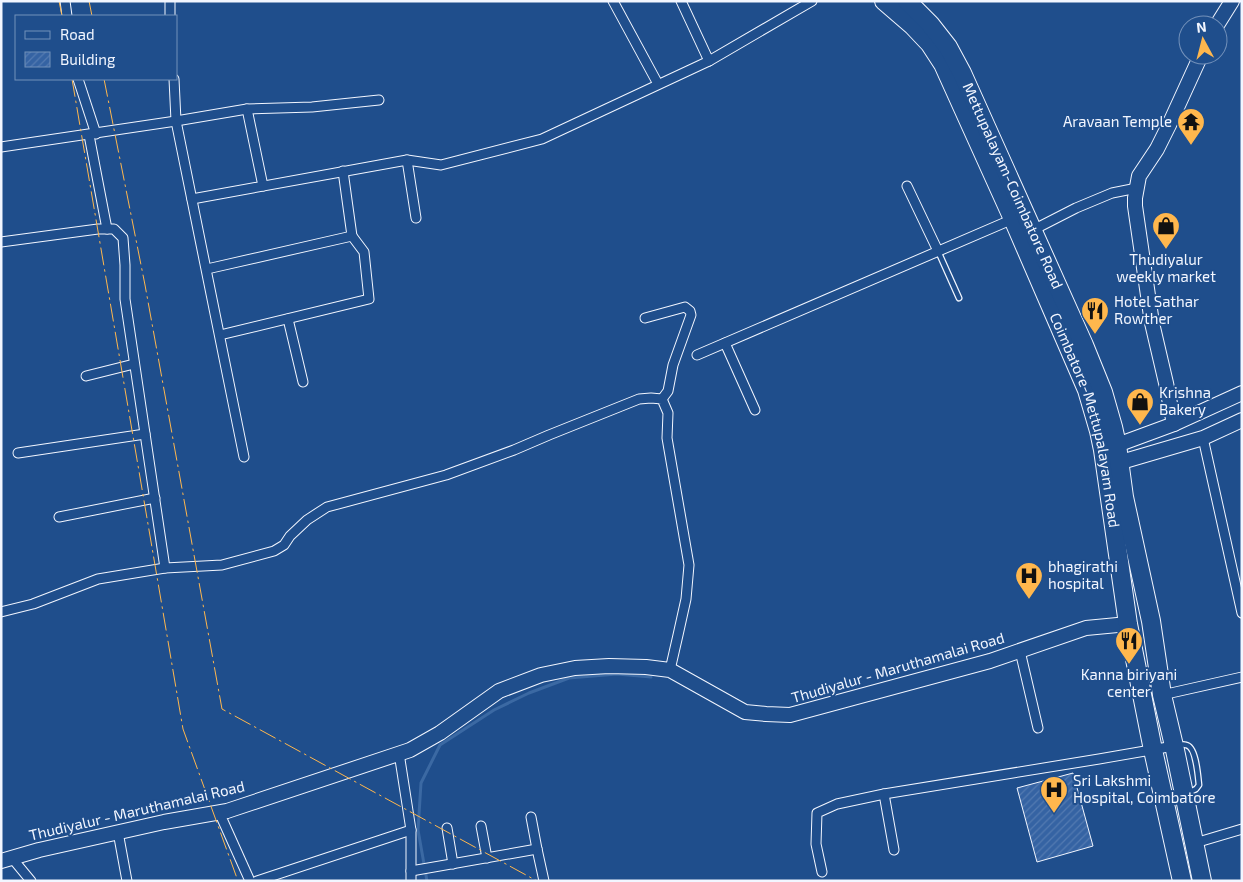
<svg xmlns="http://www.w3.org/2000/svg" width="1243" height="882" viewBox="0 0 1243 882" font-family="'Exo 2',sans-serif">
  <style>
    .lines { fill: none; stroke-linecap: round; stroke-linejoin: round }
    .stream { stroke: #3b69a3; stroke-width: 3 }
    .building { fill: url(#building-hatch); stroke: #f2f6ff }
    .lane-casing { stroke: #f2f6ff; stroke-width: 7 }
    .street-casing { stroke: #f2f6ff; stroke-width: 11 }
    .secondary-casing { stroke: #f2f6ff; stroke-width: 16 }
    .highway-casing { stroke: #f2f6ff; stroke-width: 20 }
    .lane { stroke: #1f4e8c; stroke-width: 4.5 }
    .street { stroke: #1f4e8c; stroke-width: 9 }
    .secondary { stroke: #1f4e8c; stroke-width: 14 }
    .highway { stroke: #1f4e8c; stroke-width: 18 }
    .power { stroke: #ffb74d; stroke-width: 1; stroke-dasharray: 18 4 2.5 4; stroke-linecap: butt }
    .labels { text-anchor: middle; stroke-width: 4; stroke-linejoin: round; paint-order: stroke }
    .poi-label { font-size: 15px; fill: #f2f6ff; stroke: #1f4e8c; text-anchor: start }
    .street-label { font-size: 15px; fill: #f2f6ff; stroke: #1f4e8c }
  </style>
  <defs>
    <pattern id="building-hatch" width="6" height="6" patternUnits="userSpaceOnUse" patternTransform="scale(1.25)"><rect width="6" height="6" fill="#3563a3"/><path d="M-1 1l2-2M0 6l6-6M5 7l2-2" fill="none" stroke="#537ab1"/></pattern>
  </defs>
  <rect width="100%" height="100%" fill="#1f4e8c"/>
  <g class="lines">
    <polyline class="stream" points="427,881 418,830 421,783 440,745 494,710 529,693 569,678 617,674 651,677"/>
  </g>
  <polygon class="building" points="1073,773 1093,846 1037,862 1017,788"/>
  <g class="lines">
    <defs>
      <g id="lane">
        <polyline points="938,251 959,298"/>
        <path d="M1178,746C1180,745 1183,744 1186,745C1196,746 1198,776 1199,785L1196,789L1188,793"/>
      </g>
      <g id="street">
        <polyline points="65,1 67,16"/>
        <polyline points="613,1 658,84"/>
        <polyline points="681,1 709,61"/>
        <polyline points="170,16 170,1"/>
        <polyline points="78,79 96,134"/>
        <polyline points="174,79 176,121 244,457"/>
        <polyline points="247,109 263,186"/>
        <polyline points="89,135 107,229"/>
        <polyline points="1,147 176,121 247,109 312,107 379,100"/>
        <polyline points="407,160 441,165 542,139 709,61 812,1"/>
        <polyline points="907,186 938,251"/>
        <polyline points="192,199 407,160 416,218"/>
        <polyline points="1033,230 1076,208 1112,193 1137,188"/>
        <polyline points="1,242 98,229 114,229 123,238 125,265 125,299 165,568"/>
        <polyline points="207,269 352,236 343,171"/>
        <polyline points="645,318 685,307 690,311 691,315 673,365 668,391 662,399"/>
        <polyline points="288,319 303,382"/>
        <polyline points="220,335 369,299 364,252 352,236"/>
        <polyline points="725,343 755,410"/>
        <polyline points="697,355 1013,219"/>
        <polyline points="86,376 134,364"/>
        <polyline points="1203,438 1242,613"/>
        <polyline points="18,453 145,434"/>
        <polyline points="59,517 155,498"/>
        <polyline points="1,612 33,604 98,579 165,568 222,565 274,551 284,545 290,536 307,520 327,507 446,475 514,450 549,435 639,399 651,398 662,399 668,413 667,438 689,565 686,599 678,635 670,670"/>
        <polyline points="1020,651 1038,728"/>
        <polyline points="1162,695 1242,677"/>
        <polyline points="399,753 411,830 411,881"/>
        <polyline points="884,794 894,850"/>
        <polyline points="219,812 250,881"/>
        <polyline points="531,817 537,849 544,881"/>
        <polyline points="481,826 487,858"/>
        <polyline points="447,828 453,864"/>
        <polyline points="118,832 127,881"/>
        <polyline points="1195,843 1242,829"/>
        <polyline points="12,858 31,881"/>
        <polyline points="411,871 537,849"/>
        <polyline points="822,872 816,844 817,813 837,804 884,794 1099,759 1174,746"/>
        <polyline points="257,881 411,830"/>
      </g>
      <g id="secondary">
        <polyline points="1217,25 1232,1"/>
        <polyline points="1174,424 1166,383 1152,323 1135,206 1135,198 1139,176 1157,149 1169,125 1201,55"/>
        <polyline points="1109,448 1174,424 1242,393"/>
        <polyline points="1111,465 1203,438 1242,420"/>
        <polyline points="1,861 39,850 164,822 227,811 410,750 440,733 499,691 541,675 575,668 609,666 646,667 670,670 745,712 766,714 790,715 990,661 1086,628 1128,624"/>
      </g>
      <g id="highway">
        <path id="s1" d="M884,1L913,26L930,44L943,64L1013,219L1087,390L1099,431L1103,450L1128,624L1153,750L1182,881"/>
        <path id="s2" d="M907,1L930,24L948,47L962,73L1084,345L1103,392L1113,427L1117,445L1124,497L1151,621L1162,695L1175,750L1202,881"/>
      </g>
    </defs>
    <use href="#lane" class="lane-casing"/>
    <use href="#street" class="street-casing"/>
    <use href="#secondary" class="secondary-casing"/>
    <use href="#highway" class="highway-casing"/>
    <use href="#lane" class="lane"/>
    <use href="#street" class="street"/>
    <use href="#secondary" class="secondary"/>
    <use href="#highway" class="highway"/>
    <g class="power">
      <polyline points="59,1 62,16"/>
      <polyline points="89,1 92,16"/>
      <polyline points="72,79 183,729 238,881"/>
      <polyline points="104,79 145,285 222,709 537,881"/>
    </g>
  </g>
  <defs>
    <symbol id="temple-pin" viewBox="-11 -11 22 30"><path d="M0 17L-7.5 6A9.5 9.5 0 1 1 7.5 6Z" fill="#ffb74d" stroke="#1f4e8c"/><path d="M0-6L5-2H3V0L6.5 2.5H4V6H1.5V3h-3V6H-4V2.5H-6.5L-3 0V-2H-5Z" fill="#111"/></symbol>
    <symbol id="shop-pin" viewBox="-11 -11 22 30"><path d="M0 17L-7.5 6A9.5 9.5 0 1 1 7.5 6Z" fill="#ffb74d" stroke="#1f4e8c"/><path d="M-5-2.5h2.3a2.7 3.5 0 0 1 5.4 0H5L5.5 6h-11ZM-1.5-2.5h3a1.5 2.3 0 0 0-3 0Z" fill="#111"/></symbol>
    <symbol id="restaurant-pin" viewBox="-11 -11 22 30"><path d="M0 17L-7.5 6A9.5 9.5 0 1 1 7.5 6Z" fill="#ffb74d" stroke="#1f4e8c"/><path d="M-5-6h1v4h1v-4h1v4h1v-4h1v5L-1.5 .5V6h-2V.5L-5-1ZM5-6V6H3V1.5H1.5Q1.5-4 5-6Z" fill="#111"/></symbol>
    <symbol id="hospital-pin" viewBox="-11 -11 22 30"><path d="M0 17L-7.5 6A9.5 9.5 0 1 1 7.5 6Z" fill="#ffb74d" stroke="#1f4e8c"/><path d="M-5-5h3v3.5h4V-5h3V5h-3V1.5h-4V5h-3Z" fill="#111"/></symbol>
  </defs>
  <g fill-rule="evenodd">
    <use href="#temple-pin" x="1175" y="106" width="32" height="43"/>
    <use href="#shop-pin" x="1150" y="210" width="32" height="43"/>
    <use href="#restaurant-pin" x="1079" y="295" width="32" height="43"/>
    <use href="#shop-pin" x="1124" y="386" width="32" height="43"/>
    <use href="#hospital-pin" x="1013" y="560" width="32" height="43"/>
    <use href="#restaurant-pin" x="1113" y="625" width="32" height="43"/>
    <use href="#hospital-pin" x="1038" y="774" width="32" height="43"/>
  </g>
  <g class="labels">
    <g class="poi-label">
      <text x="1172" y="127" text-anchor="end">Aravaan Temple</text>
      <text x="1166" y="265" text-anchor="middle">Thudiyalur<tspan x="1166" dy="17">weekly market</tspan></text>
      <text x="1114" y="307">Hotel Sathar<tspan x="1114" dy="17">Rowther</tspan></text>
      <text x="1159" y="398">Krishna<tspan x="1159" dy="17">Bakery</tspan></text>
      <text x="1048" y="572">bhagirathi<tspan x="1048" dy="17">hospital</tspan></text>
      <text x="1129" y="680" text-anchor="middle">Kanna biriyani<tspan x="1129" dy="17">center</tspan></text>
      <text x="1073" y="786">Sri Lakshmi<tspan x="1073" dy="17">Hospital, Coimbatore</tspan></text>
    </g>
    <g class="street-label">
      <text dy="5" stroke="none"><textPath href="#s2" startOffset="215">Mettupalayam-Coimbatore Road</textPath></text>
      <text dy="5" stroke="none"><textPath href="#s1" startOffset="472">Coimbatore-Mettupalayam Road</textPath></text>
      <text transform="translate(898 668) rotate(-16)" y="5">Thudiyalur - Maruthamalai Road</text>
      <text transform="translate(137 811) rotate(-13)" y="5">Thudiyalur - Maruthamalai Road</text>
    </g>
  </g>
  <rect width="1243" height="882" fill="none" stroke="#f2f6ff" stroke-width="5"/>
  <rect x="15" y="15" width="162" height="65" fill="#1f4e8c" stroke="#7391ba"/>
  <rect x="25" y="31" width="25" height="8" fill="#1f4e8c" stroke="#7391ba"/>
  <text x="60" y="40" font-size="15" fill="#f2f6ff">Road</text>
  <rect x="25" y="52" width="25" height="15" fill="url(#building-hatch)" stroke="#7391ba"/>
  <text x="60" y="65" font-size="15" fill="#f2f6ff">Building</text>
  <g transform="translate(1203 40) rotate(353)"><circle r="24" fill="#1f4e8c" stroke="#7391ba"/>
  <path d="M0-4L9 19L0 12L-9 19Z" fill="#ffb74d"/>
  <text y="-8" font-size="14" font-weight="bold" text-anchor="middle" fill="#f2f6ff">N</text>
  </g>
</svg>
